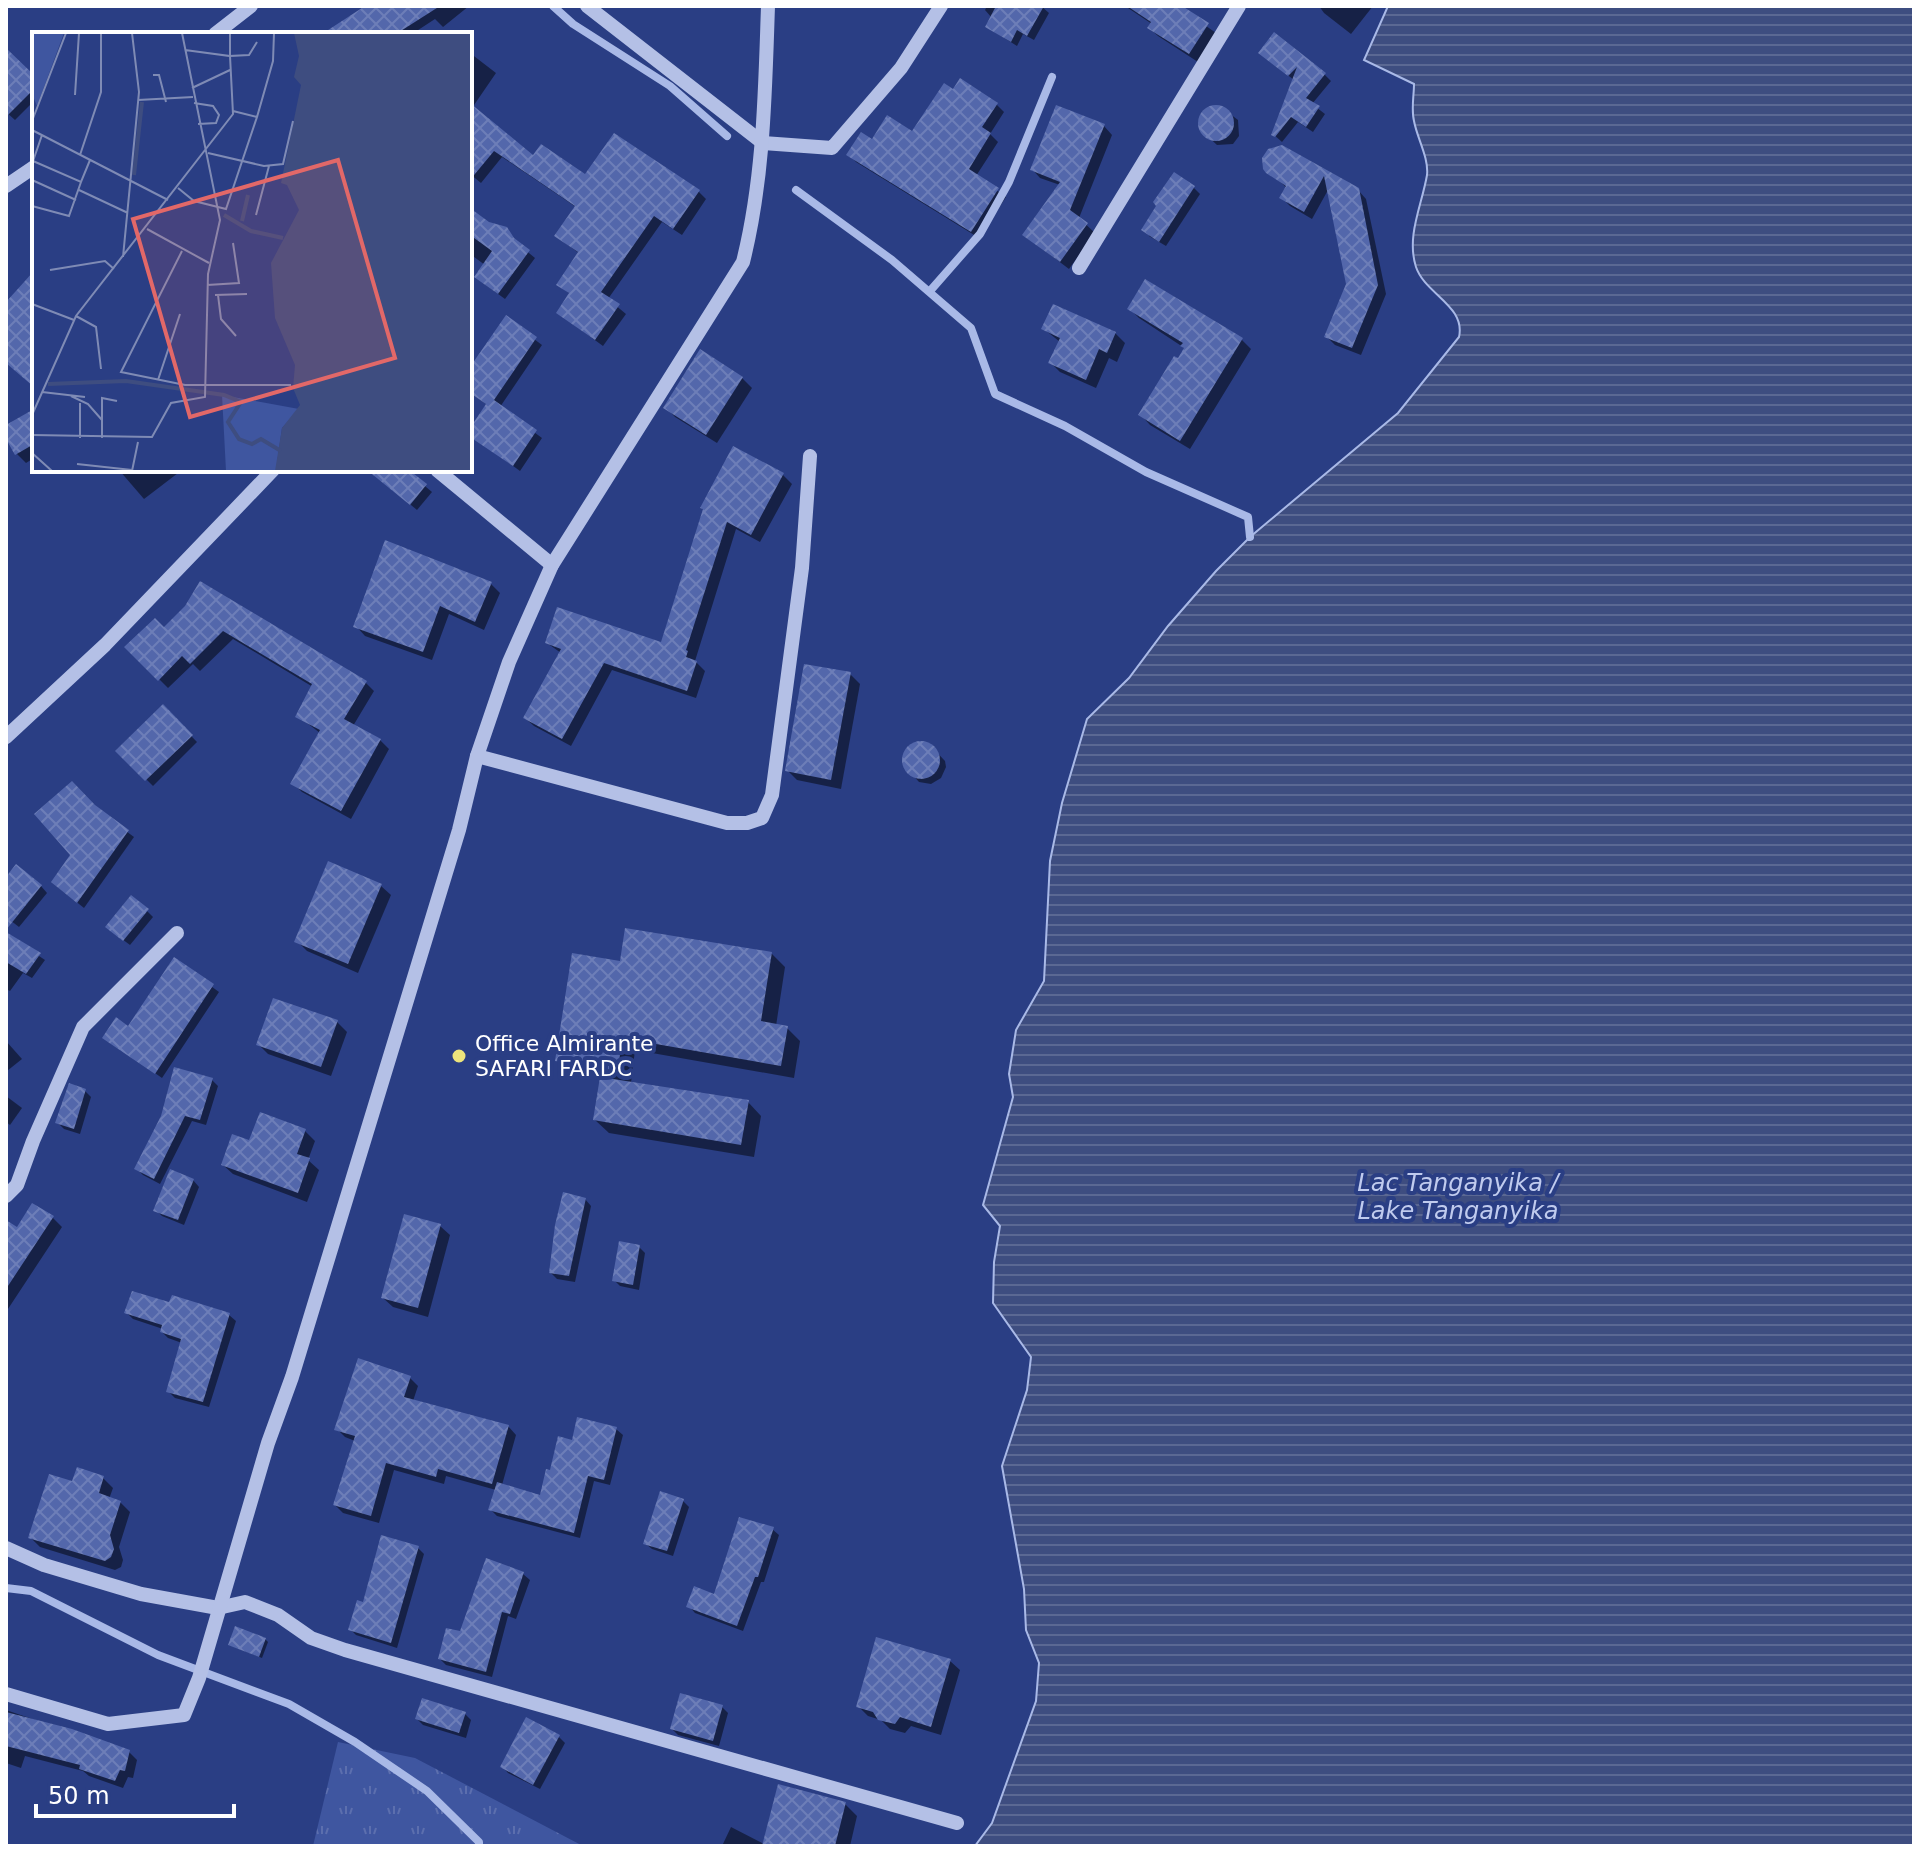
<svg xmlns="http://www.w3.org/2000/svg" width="1920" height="1852" viewBox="0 0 1920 1852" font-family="'DejaVu Sans',sans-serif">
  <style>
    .grass { fill: url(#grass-tufts) }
    .water { fill: url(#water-rules); stroke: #a9b9e7; stroke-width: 2 }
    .shadow { fill: #0007 }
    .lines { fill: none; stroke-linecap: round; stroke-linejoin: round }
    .stream { stroke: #a9b9e7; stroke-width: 8 }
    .building { fill: url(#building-cross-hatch) }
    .minor { stroke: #b4c0e6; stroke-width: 14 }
    .poi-dot { fill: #ede47c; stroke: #2a3e84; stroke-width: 3 }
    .labels { text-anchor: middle; stroke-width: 8; stroke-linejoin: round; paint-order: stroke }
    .poi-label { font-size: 22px; fill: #fff; stroke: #2a3e84; text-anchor: start }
    .water-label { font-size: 24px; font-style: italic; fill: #c0cbee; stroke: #2a3e84 }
    .inset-river { fill: none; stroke: #3e4d80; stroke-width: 4 }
    .inset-road { fill: none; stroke: #7f8bb5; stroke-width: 2 }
    .view { fill: #e26868; fill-opacity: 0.15; stroke: #e26868; stroke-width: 4 }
    .inset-edge { fill: none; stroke: #fff; stroke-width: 4 }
  </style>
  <defs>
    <pattern id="grass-tufts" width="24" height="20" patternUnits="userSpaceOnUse" patternTransform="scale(2)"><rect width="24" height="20" fill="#3f56a0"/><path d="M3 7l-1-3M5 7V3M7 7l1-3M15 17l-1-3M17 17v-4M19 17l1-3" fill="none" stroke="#5c6fae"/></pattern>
    <pattern id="water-rules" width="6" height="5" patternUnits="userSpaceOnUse" patternTransform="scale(2)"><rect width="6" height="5" fill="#3e4d80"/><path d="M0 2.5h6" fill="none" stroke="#5b6893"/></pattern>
    <pattern id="building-cross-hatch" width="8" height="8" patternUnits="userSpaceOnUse" patternTransform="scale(2)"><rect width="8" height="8" fill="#5367ab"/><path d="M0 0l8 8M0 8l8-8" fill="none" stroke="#6d7eb8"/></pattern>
  </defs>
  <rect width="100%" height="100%" fill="#2a3e84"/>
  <polygon class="grass" points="338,1742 415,1758 583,1846 313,1846"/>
  <path class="water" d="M1388,6H1914V1846H975L992,1823L1036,1701L1039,1663L1026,1630L1024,1589L1002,1466L1027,1390L1031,1357L993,1303L994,1262L1000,1226L983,1205L1013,1097L1009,1074L1016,1030L1044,981L1050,861L1062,803L1087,719L1129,678L1168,626L1216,571L1250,537L1398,413L1459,337C1466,306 1425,294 1416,267C1406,236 1422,205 1427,175C1429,158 1417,138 1414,121C1411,109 1414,96 1414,84L1364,60Z"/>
  <g class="shadow">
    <polygon points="369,6 469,6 443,27 435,19 412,34 348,34"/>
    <polygon points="987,6 1041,6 1049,13 1034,40 1023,34 1017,46 987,27 992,18 985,10"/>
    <polygon points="1125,6 1184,6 1182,9 1216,33 1198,62 1158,36 1149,28 1152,24"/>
    <polygon points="1319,6 1373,6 1351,34 1324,13"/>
    <polygon points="6,51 34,78 34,101 15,120 6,112"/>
    <polygon points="470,53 496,73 472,108 533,158 585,176 699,192 706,199 682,235 662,222 608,299 626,314 603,346 558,313 571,295 559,284 580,254 556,236 576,207 502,157 481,183 470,174"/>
    <polygon points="1267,59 1325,75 1331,81 1312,104 1325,114 1313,132 1298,122 1282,142 1273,134 1294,80"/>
    <polygon points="954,91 996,104 1004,112 990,134 998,142 976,176 1006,197 979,238 856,162 849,154 873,141 913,133"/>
    <polygon points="1210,107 1221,107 1238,120 1239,136 1233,144 1217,145 1202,131 1202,115"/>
    <polygon points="1104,126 1112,135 1079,218 1095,233 1069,269 1024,235 1060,185 1040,178 1032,169"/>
    <polygon points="1269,151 1358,190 1366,199 1386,294 1361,355 1335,345 1326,336 1348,284 1328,190 1312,219 1290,206 1282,198 1287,188 1265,168"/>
    <polygon points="1194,188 1200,194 1166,246 1149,236 1158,206"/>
    <polygon points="470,216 506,229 518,244 535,258 505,299 483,283 485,265 470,254"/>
    <polygon points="1129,308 1242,340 1251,349 1190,449 1150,425 1141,415 1186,349 1139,318"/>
    <polygon points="506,318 542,345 500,407 542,438 520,471 470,435 470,431 488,405 470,393 470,365 473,367"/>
    <polygon points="1044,329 1115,333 1125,343 1117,362 1109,358 1096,388 1060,372 1050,362 1060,342"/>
    <polygon points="742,378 752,388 717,443 675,417 666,407"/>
    <polygon points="34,412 34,458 26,463 17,454 6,435 6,428"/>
    <polygon points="734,449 783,475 792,484 760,542 736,529 695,661 705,671 696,698 612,670 571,746 534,726 525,718 561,653 547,643 662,645"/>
    <polygon points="119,470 182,470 144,499"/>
    <polygon points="369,470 406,470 432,492 417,510"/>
    <polygon points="386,542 491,584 500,593 484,630 449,614 432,660 365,636 356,626"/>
    <polygon points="187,607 365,682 374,691 353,726 380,740 389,749 351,819 302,792 293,783 320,733 298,716 313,687 233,639 200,671 193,664 168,688 127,647 164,630"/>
    <polygon points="850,674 860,684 841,789 797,780 787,770"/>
    <polygon points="163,707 197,742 153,786 118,751"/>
    <polygon points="920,742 930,745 945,761 946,767 941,778 931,784 919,782 905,766 906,751"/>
    <polygon points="95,808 134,837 84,908 59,888"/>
    <polygon points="6,880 41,886 47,893 19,927 6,917"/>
    <polygon points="381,886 391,895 358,973 307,951 297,941"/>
    <polygon points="147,911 153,917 130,945 114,933"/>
    <polygon points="6,934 45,960 32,978 23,973 10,991 6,989"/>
    <polygon points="772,954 785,967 776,1026 787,1028 800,1041 794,1078 635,1050 631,1083 748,1102 761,1116 754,1157 609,1133 595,1120 602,1078 571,1073 557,1060 621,963"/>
    <polygon points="175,960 219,992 162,1078 105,1038 129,1028"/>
    <polygon points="337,1022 347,1032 331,1076 268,1054 258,1044"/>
    <polygon points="6,1041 22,1059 7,1071 6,1071"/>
    <polygon points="212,1080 218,1086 206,1125 192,1121 160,1184 143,1175 137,1169"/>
    <polygon points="85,1091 91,1097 80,1134 64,1129 58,1123"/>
    <polygon points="6,1096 22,1108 10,1125 6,1122"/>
    <polygon points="305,1131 315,1141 308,1160 319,1170 307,1202 233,1174 223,1165 251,1143"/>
    <polygon points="193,1180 199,1187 184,1225 162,1216 156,1210"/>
    <polygon points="585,1199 591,1206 575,1282 557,1279 551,1273"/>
    <polygon points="53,1218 62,1227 6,1312 6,1231 18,1230"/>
    <polygon points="440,1226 450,1235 428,1317 393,1307 383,1298"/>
    <polygon points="639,1247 645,1253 639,1290 620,1286 614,1280"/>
    <polygon points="171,1305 229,1315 236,1321 209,1407 175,1398 168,1391 182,1343 168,1338 162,1332 163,1329 133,1319 127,1313"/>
    <polygon points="410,1378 418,1386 413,1401 508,1426 516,1435 502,1485 541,1497 551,1472 573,1442 616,1429 623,1435 610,1485 594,1481 580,1538 497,1516 491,1510 496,1490 446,1476 444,1484 394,1470 379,1523 343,1513 335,1505 355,1441 345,1437 337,1429"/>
    <polygon points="103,1478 113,1488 109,1499 120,1502 130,1512 119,1547 123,1560 121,1567 115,1570 40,1547 30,1537 74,1484"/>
    <polygon points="683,1501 689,1507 673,1556 652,1549 645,1543"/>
    <polygon points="772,1529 779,1535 764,1582 761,1582 743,1631 695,1613 689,1606 716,1597"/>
    <polygon points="418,1548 424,1554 397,1648 356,1635 350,1629 365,1604"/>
    <polygon points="523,1574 530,1580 516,1619 508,1616 492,1677 446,1665 440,1659 461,1634"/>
    <polygon points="265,1639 268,1642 262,1658 230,1645"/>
    <polygon points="950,1661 960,1670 941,1735 911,1726 905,1733 890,1729 881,1720 868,1716 858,1706"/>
    <polygon points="722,1707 728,1713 719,1746 678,1735 672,1729"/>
    <polygon points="6,1710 129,1752 137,1760 133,1778 128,1777 123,1788 89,1776 83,1771 25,1756 21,1768 6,1763"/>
    <polygon points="465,1714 471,1720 466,1738 423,1725 417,1719"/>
    <polygon points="559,1737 565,1743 540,1789 508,1773 502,1766"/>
    <polygon points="845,1804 857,1816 850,1846 722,1846 731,1827 764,1844"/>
  </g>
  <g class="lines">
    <g class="stream">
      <polyline points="553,6 573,24 670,86 727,136"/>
      <polyline points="796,190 892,260 971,328 995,394 1065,426 1146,472 1248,517 1250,537"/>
      <polyline points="930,291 980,234 1009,182 1052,77"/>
      <polyline points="6,1588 31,1591 158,1655 289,1704 355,1742 427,1791 479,1842 479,1846"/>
    </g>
  </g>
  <g class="building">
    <polygon points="365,6 440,6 396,34 322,34"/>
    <polygon points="996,6 1044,6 1027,36 1017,30 1011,42 985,27"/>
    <polygon points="1127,6 1182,6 1209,23 1189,54 1147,28 1151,22"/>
    <polygon points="1274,32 1326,73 1306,98 1320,106 1306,127 1291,117 1275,137 1271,135 1297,67 1288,76 1258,53"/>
    <polygon points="6,48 34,75 34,89 6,117"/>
    <polygon points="960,78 998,103 982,127 991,133 969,169 999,188 971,232 846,155 861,132 872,139 887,115 912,131 944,83 953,89"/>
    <polygon points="470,103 533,155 541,144 585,174 614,133 700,190 673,229 654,216 601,292 620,304 595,340 556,313 569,293 556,285 578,252 554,236 575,206 494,151 470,180"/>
    <circle cx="1216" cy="123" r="18"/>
    <polygon points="1056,105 1105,124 1070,210 1088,223 1060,262 1022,235 1060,182 1030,170"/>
    <polygon points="1282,145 1359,188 1378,285 1352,348 1324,337 1346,284 1324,176 1304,212 1279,198 1286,186 1266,173 1263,169 1262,158 1268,149"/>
    <polygon points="1174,172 1195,186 1159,242 1141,230 1156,206 1153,202"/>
    <polygon points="470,208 489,222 507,227 514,238 530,250 498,294 474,277 492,251 470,235"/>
    <polygon points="34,271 34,387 6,363 6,302"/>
    <polygon points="1145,279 1243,338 1180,441 1138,415 1174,356 1178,358 1184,348 1180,346 1183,343 1127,309"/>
    <polygon points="1053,304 1116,332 1107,353 1099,349 1086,380 1048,363 1060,338 1041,329"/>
    <polygon points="506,315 537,337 494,400 537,430 513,466 470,437 470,428 486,404 470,393 470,367"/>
    <polygon points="700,349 743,377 706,435 663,408"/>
    <polygon points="34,409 34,444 15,455 6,439 6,425"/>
    <polygon points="733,446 784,473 751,535 727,522 686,650 688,651 686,657 697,661 687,691 604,663 562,739 523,718 561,649 545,643 557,607 661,642 703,509 700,508"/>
    <polygon points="367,470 409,470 427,484 410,505"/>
    <polygon points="385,540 492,582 475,622 440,606 423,652 353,627"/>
    <polygon points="200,581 367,681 344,719 381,739 341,811 290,784 320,730 295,717 312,684 223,631 190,664 182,656 158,681 124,647 155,618 164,627 185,606"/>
    <polygon points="804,664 851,672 831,780 785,771"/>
    <polygon points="163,704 193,735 145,781 115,751"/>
    <circle cx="921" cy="760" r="19"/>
    <polygon points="72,781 95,805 129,830 77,903 51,882 70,855 34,814"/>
    <polygon points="328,861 382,884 348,964 294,942"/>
    <polygon points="16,864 42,885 6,930 6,877"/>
    <polygon points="131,895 149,909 123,941 105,927"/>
    <polygon points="625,928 772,952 761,1021 788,1026 781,1066 622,1038 618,1071 555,1061 572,953 620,961"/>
    <polygon points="6,932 41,953 26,974 6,962"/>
    <polygon points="174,957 214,984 155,1074 102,1038 116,1017 128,1026"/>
    <polygon points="273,998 338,1020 321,1067 256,1045"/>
    <polygon points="174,1067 213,1078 200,1120 185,1116 154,1179 134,1169 161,1116"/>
    <polygon points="600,1077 749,1100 741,1145 593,1120"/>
    <polygon points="69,1083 86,1089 74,1129 55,1123"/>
    <polygon points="260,1112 306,1129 297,1154 310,1158 298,1193 221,1165 232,1134 249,1140"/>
    <polygon points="170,1169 194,1179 178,1220 153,1211"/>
    <polygon points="563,1192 586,1198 569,1276 549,1273 555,1225"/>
    <polygon points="32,1203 54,1216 6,1289 6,1220 17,1227"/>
    <polygon points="404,1214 441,1224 418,1308 381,1298"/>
    <polygon points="619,1241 640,1245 633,1285 612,1281"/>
    <polygon points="132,1291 169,1302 172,1295 230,1313 203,1402 166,1392 181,1339 160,1332 162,1325 124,1313"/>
    <polygon points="358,1358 411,1376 404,1397 509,1425 492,1484 438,1469 436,1477 386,1463 371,1516 333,1505 355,1436 334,1430"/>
    <polygon points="577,1417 617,1427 604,1480 588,1476 574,1533 488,1510 497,1482 540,1495 546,1469 550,1470 558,1436 572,1440"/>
    <polygon points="77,1467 104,1476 99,1493 121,1501 110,1535 114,1549 111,1557 105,1561 28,1538 49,1474 72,1481"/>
    <polygon points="660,1491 684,1499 667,1551 643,1544"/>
    <polygon points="739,1517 774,1527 758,1577 755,1577 737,1626 686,1607 694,1586 714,1594"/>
    <polygon points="381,1535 419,1546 391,1643 348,1630 357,1600 363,1602"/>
    <polygon points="486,1558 524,1572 510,1614 502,1612 486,1672 438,1659 446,1628 460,1631"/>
    <polygon points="235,1626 266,1638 259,1657 228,1645"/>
    <polygon points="876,1637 951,1659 931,1727 900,1717 895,1724 878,1720 873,1712 856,1707"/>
    <polygon points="680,1693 723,1705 713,1741 670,1729"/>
    <polygon points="422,1698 466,1712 459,1733 415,1719"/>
    <polygon points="6,1712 72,1729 130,1750 125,1771 120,1770 115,1781 79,1769 80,1765 6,1746"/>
    <polygon points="526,1717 560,1735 533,1785 500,1767"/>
    <polygon points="778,1784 846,1802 835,1846 762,1846"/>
  </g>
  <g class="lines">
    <g class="minor">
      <polyline points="587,6 763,143 832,148 901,68 941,6"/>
      <polyline points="215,34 251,6"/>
      <polyline points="6,186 34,167"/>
      <polyline points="1079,268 1239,6"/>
      <polyline points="437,470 552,565"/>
      <polyline points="6,737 105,645 273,470"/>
      <polyline points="477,756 727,823 747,823 762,818 772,795 802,568 810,456"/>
      <polyline points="6,1196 17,1185 33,1141 83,1027 177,933"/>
      <polyline points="6,1548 44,1565 141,1594 218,1608 245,1602 278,1615 311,1638 345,1650 957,1823"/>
      <path d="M6,1694L108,1724L184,1715L199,1678L268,1443L292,1377L459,830L477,756L509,662L552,565L743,262C764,178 765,92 768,6"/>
    </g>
  </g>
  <circle class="poi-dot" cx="459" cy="1056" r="8"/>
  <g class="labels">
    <g class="poi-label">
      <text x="475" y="1051">Office Almirante<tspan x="475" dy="25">SAFARI FARDC</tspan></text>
    </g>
    <g class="water-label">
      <text x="1458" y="1191">Lac Tanganyika /<tspan x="1458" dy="28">Lake Tanganyika</tspan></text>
    </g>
  </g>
  <g transform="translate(32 32)">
    <rect width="440" height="440" fill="#2a3e84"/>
    <path d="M0,1H32L5,74L0,62ZM190,363L267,377L250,396L244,438L194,439Z" fill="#3f56a0"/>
    <path d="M262,1H440V439H243L250,396L268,373L261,356L263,333L243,286L239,231L267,178L255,153L249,151L269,53L262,45L267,24Z" fill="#3e4d80"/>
    <path class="inset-river" d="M102,143L110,70M192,183L219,199L251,206M210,189L216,163M16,352L94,349L192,363L209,370L196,390L207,407L220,412L229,407L249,419"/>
    <path class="inset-road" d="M153,18L198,24V1M121,43H127L134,70M160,56L198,38M43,63L47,1M106,68L161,65M162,71L181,74L187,83L184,91L166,92M225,85L241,29L242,1M0,89L34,1M0,98L136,168M176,121L232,134L251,132L261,89M48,123L69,60V1M1,129L49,150L58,128M0,132L10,103M0,148L44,168M146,156L162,169L194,177L225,85L201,79M47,158L96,181M0,174L37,184L49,150M224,183L237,134M115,197L177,231M150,219L89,340L153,353H259M91,225L107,60L100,1M18,238L73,229L82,237M175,253L207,251L201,211M183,263L215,262M186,263L189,287L204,304M0,272L42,288M44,284L64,295L69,337M126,348L148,282M10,360L53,365M39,364L56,372L70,388M0,383L44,284L201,82L198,24L217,23L225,10M0,403L120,405L139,371L173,365L176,242L188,188L150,1M48,406V371M70,406V366L85,369M0,421L20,439M45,432L100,438M100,439L106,410"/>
    <path class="view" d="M306,128L363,326L158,385L101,187Z"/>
    <rect width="440" height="440" class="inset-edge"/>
  </g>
  <rect width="1920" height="1852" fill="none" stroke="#ffffff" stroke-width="16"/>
  <path d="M36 1804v12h198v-12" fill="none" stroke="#ffffff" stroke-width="4"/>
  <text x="48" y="1804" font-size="24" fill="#ffffff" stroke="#2a3e84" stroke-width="6" paint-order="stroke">50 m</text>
</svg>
